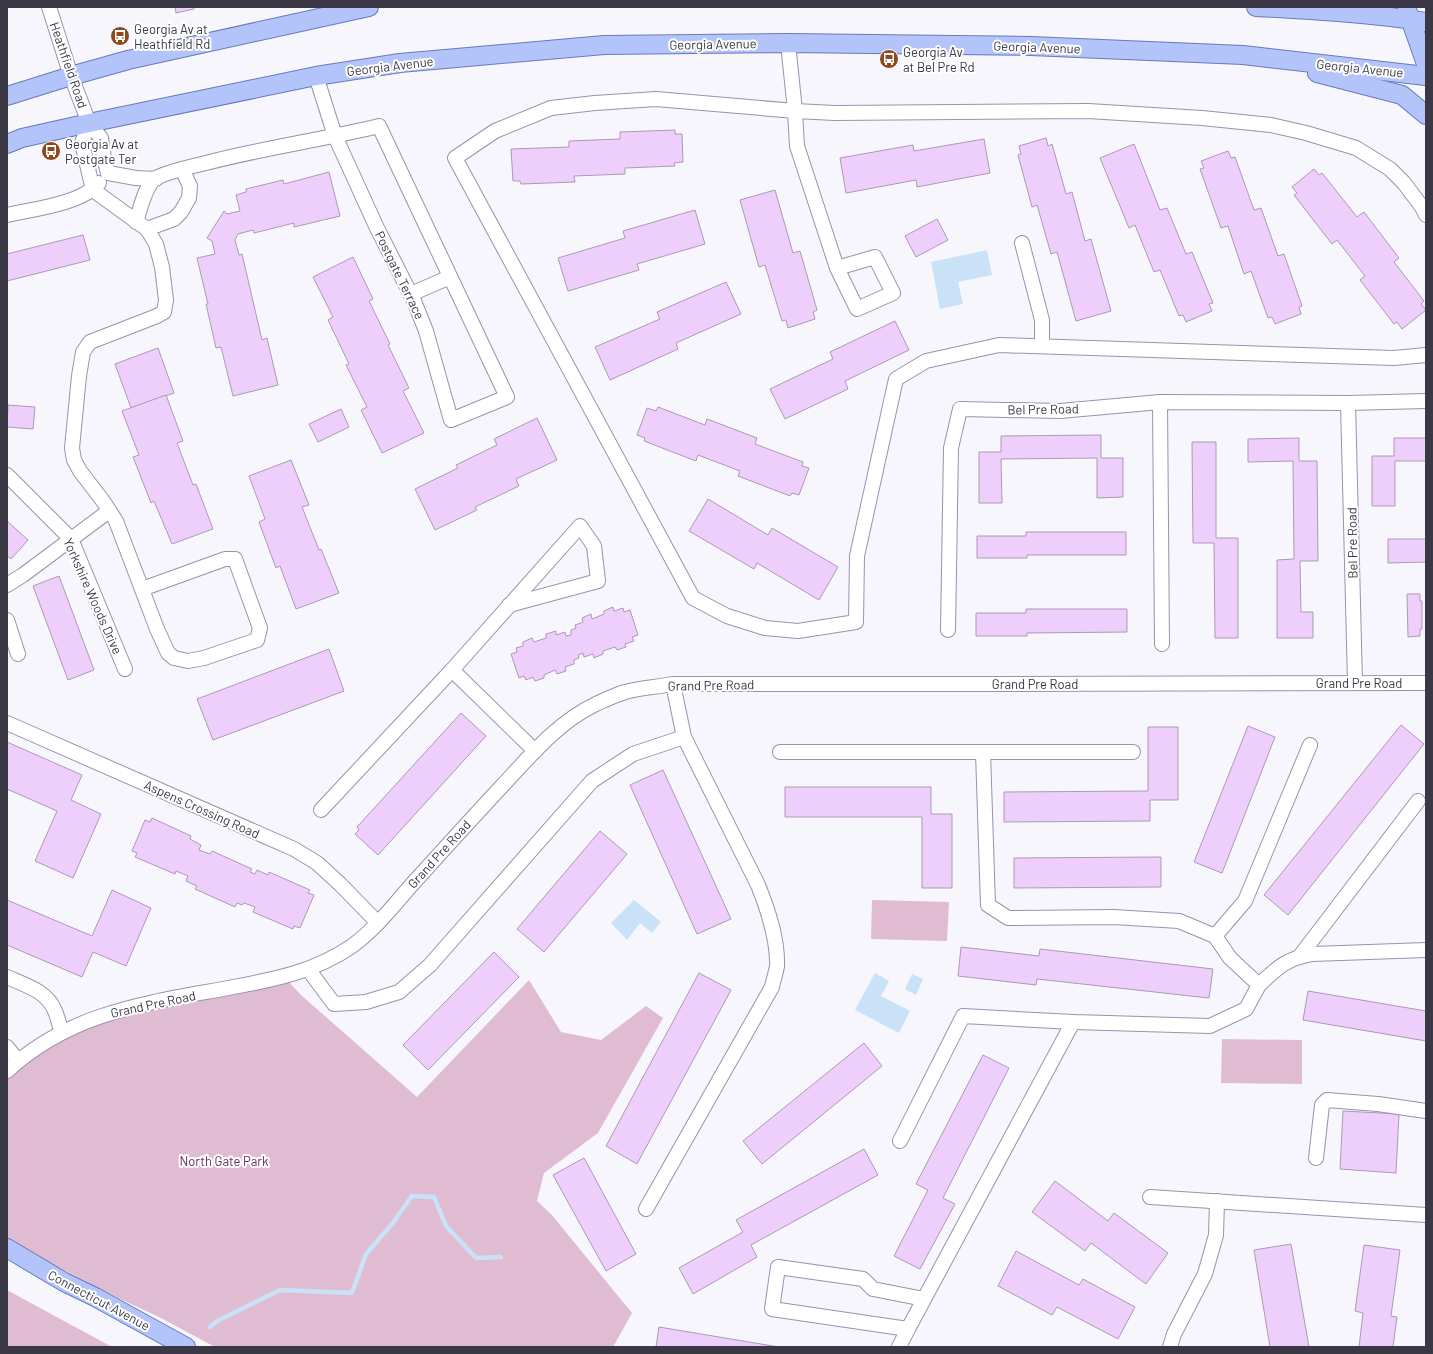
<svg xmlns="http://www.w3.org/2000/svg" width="1433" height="1354" viewBox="0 0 1433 1354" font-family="Barlow,sans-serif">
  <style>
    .green { fill: #e0bcd3 }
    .water { fill: #c9e2f8 }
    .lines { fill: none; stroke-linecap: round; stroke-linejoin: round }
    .stream { stroke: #c9e2f8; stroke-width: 4.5 }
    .building { fill: #eecffb; stroke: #ac99b4 }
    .minor-casing { stroke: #9792b0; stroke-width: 16 }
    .major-casing { stroke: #687ab9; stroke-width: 20 }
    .minor { stroke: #fff; stroke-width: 14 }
    .major { stroke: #b3c4fb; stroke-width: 18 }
    .labels { text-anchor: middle; stroke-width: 4; stroke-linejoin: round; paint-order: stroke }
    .poi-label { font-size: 13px; fill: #3a3844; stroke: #fff; text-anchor: start }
    .street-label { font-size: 13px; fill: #3a3844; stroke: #fff }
    .park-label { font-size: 13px; fill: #662e55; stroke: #fff }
  </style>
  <rect width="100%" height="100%" fill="#f7f6fd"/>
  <g class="green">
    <polygon points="872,900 949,902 947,941 871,939"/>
    <polygon points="284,977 301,995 417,1097 529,980 561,1032 601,1040 646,1006 663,1018 598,1133 544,1173 537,1201 551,1214 632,1313 613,1347 215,1347 161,1318 101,1290 7,1240 7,1071 86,1021"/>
    <polygon points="1222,1039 1302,1040 1302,1084 1221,1083"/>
    <polygon points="7,1290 112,1347 7,1347"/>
  </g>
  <g class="water">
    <polygon points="987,250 992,275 958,282 963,304 940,309 931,262"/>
    <polygon points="634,900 661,922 652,933 640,923 627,940 611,923"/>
    <polygon points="875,973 889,981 881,996 910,1011 899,1033 855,1010"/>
    <polygon points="912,974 923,979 916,995 905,989"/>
  </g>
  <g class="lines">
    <polyline class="stream" points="210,1327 217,1321 280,1290 352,1293 366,1254 392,1224 412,1196 434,1197 446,1226 476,1258 501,1257"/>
  </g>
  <g class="building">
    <polygon points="175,7 194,7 194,9 176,13"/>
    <polygon points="675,130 675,134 682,134 683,162 674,163 675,166 625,168 625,174 574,176 575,182 521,184 520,181 513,181 511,149 569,147 569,141 620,139 620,132"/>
    <polygon points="1046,138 1048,146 1052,144 1066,194 1072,192 1085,241 1091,239 1111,311 1076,321 1057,252 1051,254 1037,205 1032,207 1018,155 1021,154 1019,146"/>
    <polygon points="984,139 990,173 917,187 916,180 846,193 840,158 913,145 914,151"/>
    <polygon points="1134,144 1160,210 1167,208 1186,254 1192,252 1213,303 1209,304 1212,311 1186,322 1183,315 1179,316 1160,270 1154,272 1135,225 1129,228 1100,158"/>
    <polygon points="1228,151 1231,158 1235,157 1254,210 1261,208 1278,256 1284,254 1302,306 1299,307 1301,314 1275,324 1272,317 1268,318 1251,271 1244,274 1228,226 1221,228 1200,169 1204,168 1201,161"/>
    <polygon points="1314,169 1319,175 1322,173 1357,217 1364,212 1399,258 1394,262 1424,301 1421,304 1426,310 1402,329 1397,322 1394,324 1360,280 1365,276 1337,240 1332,244 1294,195 1297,193 1292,187"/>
    <polygon points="329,172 340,216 294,227 294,223 254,233 253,230 238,234 235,240 239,255 242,254 262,340 267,338 278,385 233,396 221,347 216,348 206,304 208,304 197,258 215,254 212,241 207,238 224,211 227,214 240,211 236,195 246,192 246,189 283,180 284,184"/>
    <polygon points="775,190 793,253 800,251 817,310 813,312 815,319 788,328 786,320 782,321 765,265 759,267 740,200"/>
    <polygon points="695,210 705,244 637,264 639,270 568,291 558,258 625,238 623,231"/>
    <polygon points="937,219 948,240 916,257 905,236"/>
    <polygon points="83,235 90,260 7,281 7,254"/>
    <polygon points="353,257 373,299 369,301 390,344 388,345 409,388 403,391 424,433 382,453 361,410 367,407 346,365 349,364 328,320 333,317 313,277"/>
    <polygon points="726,282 741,314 676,343 678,349 610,380 595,347 660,319 657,312"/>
    <polygon points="895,321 909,350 845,381 848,389 785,419 770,389 833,359 830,352"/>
    <polygon points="158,348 174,393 131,408 115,364"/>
    <polygon points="166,395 183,441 177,443 193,485 196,484 213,529 172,544 154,501 151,503 133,457 139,455 122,411"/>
    <polygon points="8,405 35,407 33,429 7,427"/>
    <polygon points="658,407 705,425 707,419 757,438 755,444 803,462 802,466 809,468 799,495 792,493 790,496 738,476 740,471 698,455 696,461 644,441 645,438 637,435 647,408 656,411"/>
    <polygon points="341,409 349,427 318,442 309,424"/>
    <polygon points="537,418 557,460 516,479 519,486 475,507 477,510 435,530 415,489 458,468 456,465 497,445 494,439"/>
    <polygon points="1101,435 1101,458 1123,458 1123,497 1097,498 1097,458 1001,459 1002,503 979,503 979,452 1001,452 1001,436"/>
    <polygon points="1299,438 1299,461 1317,461 1318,561 1300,561 1301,612 1313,612 1313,638 1277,638 1277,560 1294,559 1293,461 1248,462 1248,439"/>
    <polygon points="1394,438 1426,438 1426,461 1395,461 1395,506 1372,506 1372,456 1394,456"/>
    <polygon points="1192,442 1216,442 1216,538 1238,538 1238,638 1215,638 1214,543 1193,543"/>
    <polygon points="291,460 309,505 302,507 319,550 321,549 339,593 296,609 280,566 276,568 259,522 265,519 249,476"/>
    <polygon points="708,499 768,535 772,528 838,567 819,600 757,563 754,569 689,531"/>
    <polygon points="7,521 28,540 11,559 7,556"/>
    <polygon points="1026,532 1126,532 1126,555 1027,555 1027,558 977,558 977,536 1026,536"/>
    <polygon points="1388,539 1426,539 1426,562 1388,563"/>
    <polygon points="59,576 94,670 68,680 33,586"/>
    <polygon points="1407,594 1420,594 1420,601 1422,601 1422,629 1420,629 1420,636 1408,637"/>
    <polygon points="613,607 614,611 623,608 624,612 630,610 638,635 632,637 634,641 625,644 626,647 617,650 615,647 603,651 603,654 594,658 593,654 584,657 583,653 578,655 579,658 574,660 574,664 565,667 566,671 557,674 555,670 544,675 544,678 535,681 533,677 526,680 524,676 519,678 511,654 517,652 516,648 523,646 523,642 532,638 534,642 546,638 546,634 556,631 556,635 565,632 566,636 571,635 571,630 576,628 575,625 583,622 582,618 591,614 592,619 604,614 604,611"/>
    <polygon points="1026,609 1127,609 1127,632 1027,633 1027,636 976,636 976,613 1026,613"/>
    <polygon points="329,649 344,691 213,740 197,699"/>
    <polygon points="461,713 486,736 378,855 355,834 359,830 357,827"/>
    <polygon points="1401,725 1424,744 1288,915 1264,895"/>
    <polygon points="1248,726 1275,737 1222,873 1194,862"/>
    <polygon points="1148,727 1178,727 1178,800 1150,800 1150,821 1004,822 1004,792 1148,791"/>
    <polygon points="7,742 82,775 71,800 101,814 73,878 35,861 57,811 7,789"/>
    <polygon points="663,770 731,919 697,934 630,785"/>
    <polygon points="785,787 931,787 931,814 952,814 952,888 922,888 922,817 785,817"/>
    <polygon points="152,818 191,836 190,839 201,845 199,850 210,854 212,851 252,869 250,872 255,874 257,870 268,875 269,872 310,890 308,893 314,895 300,928 294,926 293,929 253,912 255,907 244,903 242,905 237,903 235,907 195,889 197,886 186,881 188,876 176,871 175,874 135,857 137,853 132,851 145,820 150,822"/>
    <polygon points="600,831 627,854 544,952 517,929"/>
    <polygon points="1161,857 1161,887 1014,888 1014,858"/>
    <polygon points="112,890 151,908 126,966 93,952 82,977 7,945 7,900 92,936"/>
    <polygon points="961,947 1039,956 1040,949 1213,969 1209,998 1037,979 1036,985 958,976"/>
    <polygon points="494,952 519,977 428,1070 403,1045"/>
    <polygon points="699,973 731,990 637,1164 606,1146"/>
    <polygon points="1308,991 1426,1011 1426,1041 1303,1020"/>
    <polygon points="864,1043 882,1066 762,1164 743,1141"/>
    <polygon points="983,1055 1009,1068 943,1198 955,1204 920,1269 894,1256 928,1190 916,1184"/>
    <polygon points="1343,1111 1399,1114 1396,1173 1340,1169"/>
    <polygon points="864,1149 878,1175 751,1245 757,1257 693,1294 679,1268 743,1232 736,1220"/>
    <polygon points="584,1158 636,1254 606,1271 553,1175"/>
    <polygon points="1055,1181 1108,1221 1114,1213 1168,1253 1146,1284 1091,1243 1085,1251 1032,1212"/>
    <polygon points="1291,1244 1309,1347 1270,1347 1254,1250"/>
    <polygon points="1364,1245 1400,1250 1391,1316 1397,1317 1393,1347 1359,1347 1363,1313 1355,1311"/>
    <polygon points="1016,1251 1079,1285 1083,1279 1135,1307 1118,1339 1057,1307 1052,1315 998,1286"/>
    <polygon points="659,1327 779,1347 656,1347"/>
  </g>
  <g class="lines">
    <defs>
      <g id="minor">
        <polyline points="49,7 71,76 89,123 101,138 104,158 108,173"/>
        <polyline points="788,43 795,111 797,146 837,268 857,309 893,293 875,257 837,268"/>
        <polyline points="89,123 82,143 93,190 147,229 156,244 162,267 166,300 164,312 157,316 90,342 83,352 79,376 72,448 74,460 80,471 103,501 116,521 157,629 168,653 174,658 188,661 204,658 257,640 260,628 235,559 225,559 142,589"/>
        <polyline points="108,173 136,178 156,179"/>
        <path d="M7,215C34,209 81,204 99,183"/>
        <polyline points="1426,215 1422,207 1404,183 1390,169 1356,148 1306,133 1271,125 1202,118 1088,111 835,113 795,111 656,99 595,103 551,108 495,131 455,158 693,598 727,616 765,628 798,631 856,622 857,556 896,379 926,361 999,345 1394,358 1426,355"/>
        <path d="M136,222C140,210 145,185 156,178C167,172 193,166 206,163C263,148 321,140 379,126L507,397L451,420L426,331L414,301L376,226L335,136L316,76"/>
        <polyline points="147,229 174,219 181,212 189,198 190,186 182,169"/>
        <polyline points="1022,243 1042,320 1042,346"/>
        <polyline points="411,294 450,277"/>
        <polyline points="1160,402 1162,644"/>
        <polyline points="1348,403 1355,683"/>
        <polyline points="7,475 71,539 125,669"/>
        <polyline points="7,585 23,575 109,511"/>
        <polyline points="7,620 18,654"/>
        <polyline points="948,630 951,448 960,409 1060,411 1160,402 1348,403 1426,401"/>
        <polyline points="452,670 535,751"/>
        <polyline points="7,723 294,849 317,863 341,885 378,923"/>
        <polyline points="780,752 1133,752"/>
        <polyline points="321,810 452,670 580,526 594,546 598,581 509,605"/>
        <polyline points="1215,936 1245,901 1310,745"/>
        <polyline points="1300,956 1418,801"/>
        <polyline points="308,969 334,1004 366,1002 399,992 430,965 592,781 633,754 684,737"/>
        <path d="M7,977C25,985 47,991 55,1011C58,1018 59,1025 62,1032"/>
        <path d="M1259,985C1278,967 1286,959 1312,954L1426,950"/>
        <polyline points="7,1047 18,1061"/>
        <path d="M7,1071C71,1012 147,1003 228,988C272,980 315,972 352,946C377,928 396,902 416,880C445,848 474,816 503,785C531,755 558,722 596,704C605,700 615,695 625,692C640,688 657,687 673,684H982L1426,683"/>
        <polyline points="900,1141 963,1016 1073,1022 1210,1026 1246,1009 1259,985 1230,958 1215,936 1179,921 1114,917 1008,918 988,905 983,752"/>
        <polyline points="1316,1158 1322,1105 1327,1100 1378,1104 1426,1111"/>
        <polyline points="1150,1197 1426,1215"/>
        <path d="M646,1209L772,987C773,981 776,973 777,966C778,939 768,910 758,885L684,737L673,684"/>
        <path d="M924,1299L873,1289L863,1279L778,1267L772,1309L908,1329C963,1227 1018,1125 1073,1022"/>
        <polyline points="899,1347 908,1329"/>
        <polyline points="1170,1347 1174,1334 1205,1274 1216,1235 1217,1201"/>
      </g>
      <g id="major">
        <path d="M1256,7C1313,10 1370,13 1426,22"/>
        <polyline points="1407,10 1426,64"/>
        <polyline points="1317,73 1402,95 1426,115"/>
        <polyline points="7,96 71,76 128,60 369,7"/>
        <polyline points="7,144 22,138 89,123 316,76 400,63 604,45 788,43 1031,46 1243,55 1426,76"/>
        <polyline points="7,1248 64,1282 95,1297 186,1347"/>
      </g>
    </defs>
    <use href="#minor" class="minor-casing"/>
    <use href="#major" class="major-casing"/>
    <use href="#minor" class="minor"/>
    <use href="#major" class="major"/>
  </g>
  <defs>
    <symbol id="bus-disc" viewBox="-11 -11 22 22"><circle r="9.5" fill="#8d491c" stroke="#fff"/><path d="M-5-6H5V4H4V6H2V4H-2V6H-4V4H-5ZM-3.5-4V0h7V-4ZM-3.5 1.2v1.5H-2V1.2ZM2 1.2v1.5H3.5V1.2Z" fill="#fff"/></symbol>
  </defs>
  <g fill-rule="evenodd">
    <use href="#bus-disc" x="109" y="25" width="22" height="22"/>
    <use href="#bus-disc" x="878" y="48" width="22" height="22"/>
    <use href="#bus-disc" x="40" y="140" width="22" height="22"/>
  </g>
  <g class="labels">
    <g class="poi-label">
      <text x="134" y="34">Georgia Av at<tspan x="134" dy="15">Heathfield Rd</tspan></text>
      <text x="903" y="57">Georgia Av<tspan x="903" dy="15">at Bel Pre Rd</tspan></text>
      <text x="65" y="149">Georgia Av at<tspan x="65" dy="15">Postgate Ter</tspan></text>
    </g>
    <g class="street-label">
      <text transform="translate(713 44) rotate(-1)" y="5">Georgia Avenue</text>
      <text transform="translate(1037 47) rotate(2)" y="5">Georgia Avenue</text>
      <text transform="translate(69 65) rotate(71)" y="5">Heathfield Road</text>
      <text transform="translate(390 66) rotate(-7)" y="5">Georgia Avenue</text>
      <text transform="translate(1360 68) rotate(6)" y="5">Georgia Avenue</text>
      <text transform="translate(400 275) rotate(64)" y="5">Postgate Terrace</text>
      <text transform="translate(1043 409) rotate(-1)" y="5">Bel Pre Road</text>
      <text transform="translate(1352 543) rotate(-91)" y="5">Bel Pre Road</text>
      <text transform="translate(93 596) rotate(66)" y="5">Yorkshire Woods Drive</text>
      <text x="1359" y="688">Grand Pre Road</text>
      <text x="1035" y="689">Grand Pre Road</text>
      <text transform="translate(711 685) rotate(-1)" y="5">Grand Pre Road</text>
      <text transform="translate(202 809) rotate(24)" y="5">Aspens Crossing Road</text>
      <text transform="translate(439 854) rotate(-48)" y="5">Grand Pre Road</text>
      <text transform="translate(153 1004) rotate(-12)" y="5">Grand Pre Road</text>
      <text transform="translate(99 1300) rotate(28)" y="5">Connecticut Avenue</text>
    </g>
    <g class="park-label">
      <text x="224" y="1166">North Gate Park</text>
    </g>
  </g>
  <rect width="1433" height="1354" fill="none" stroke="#3a3844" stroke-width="16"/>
</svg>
